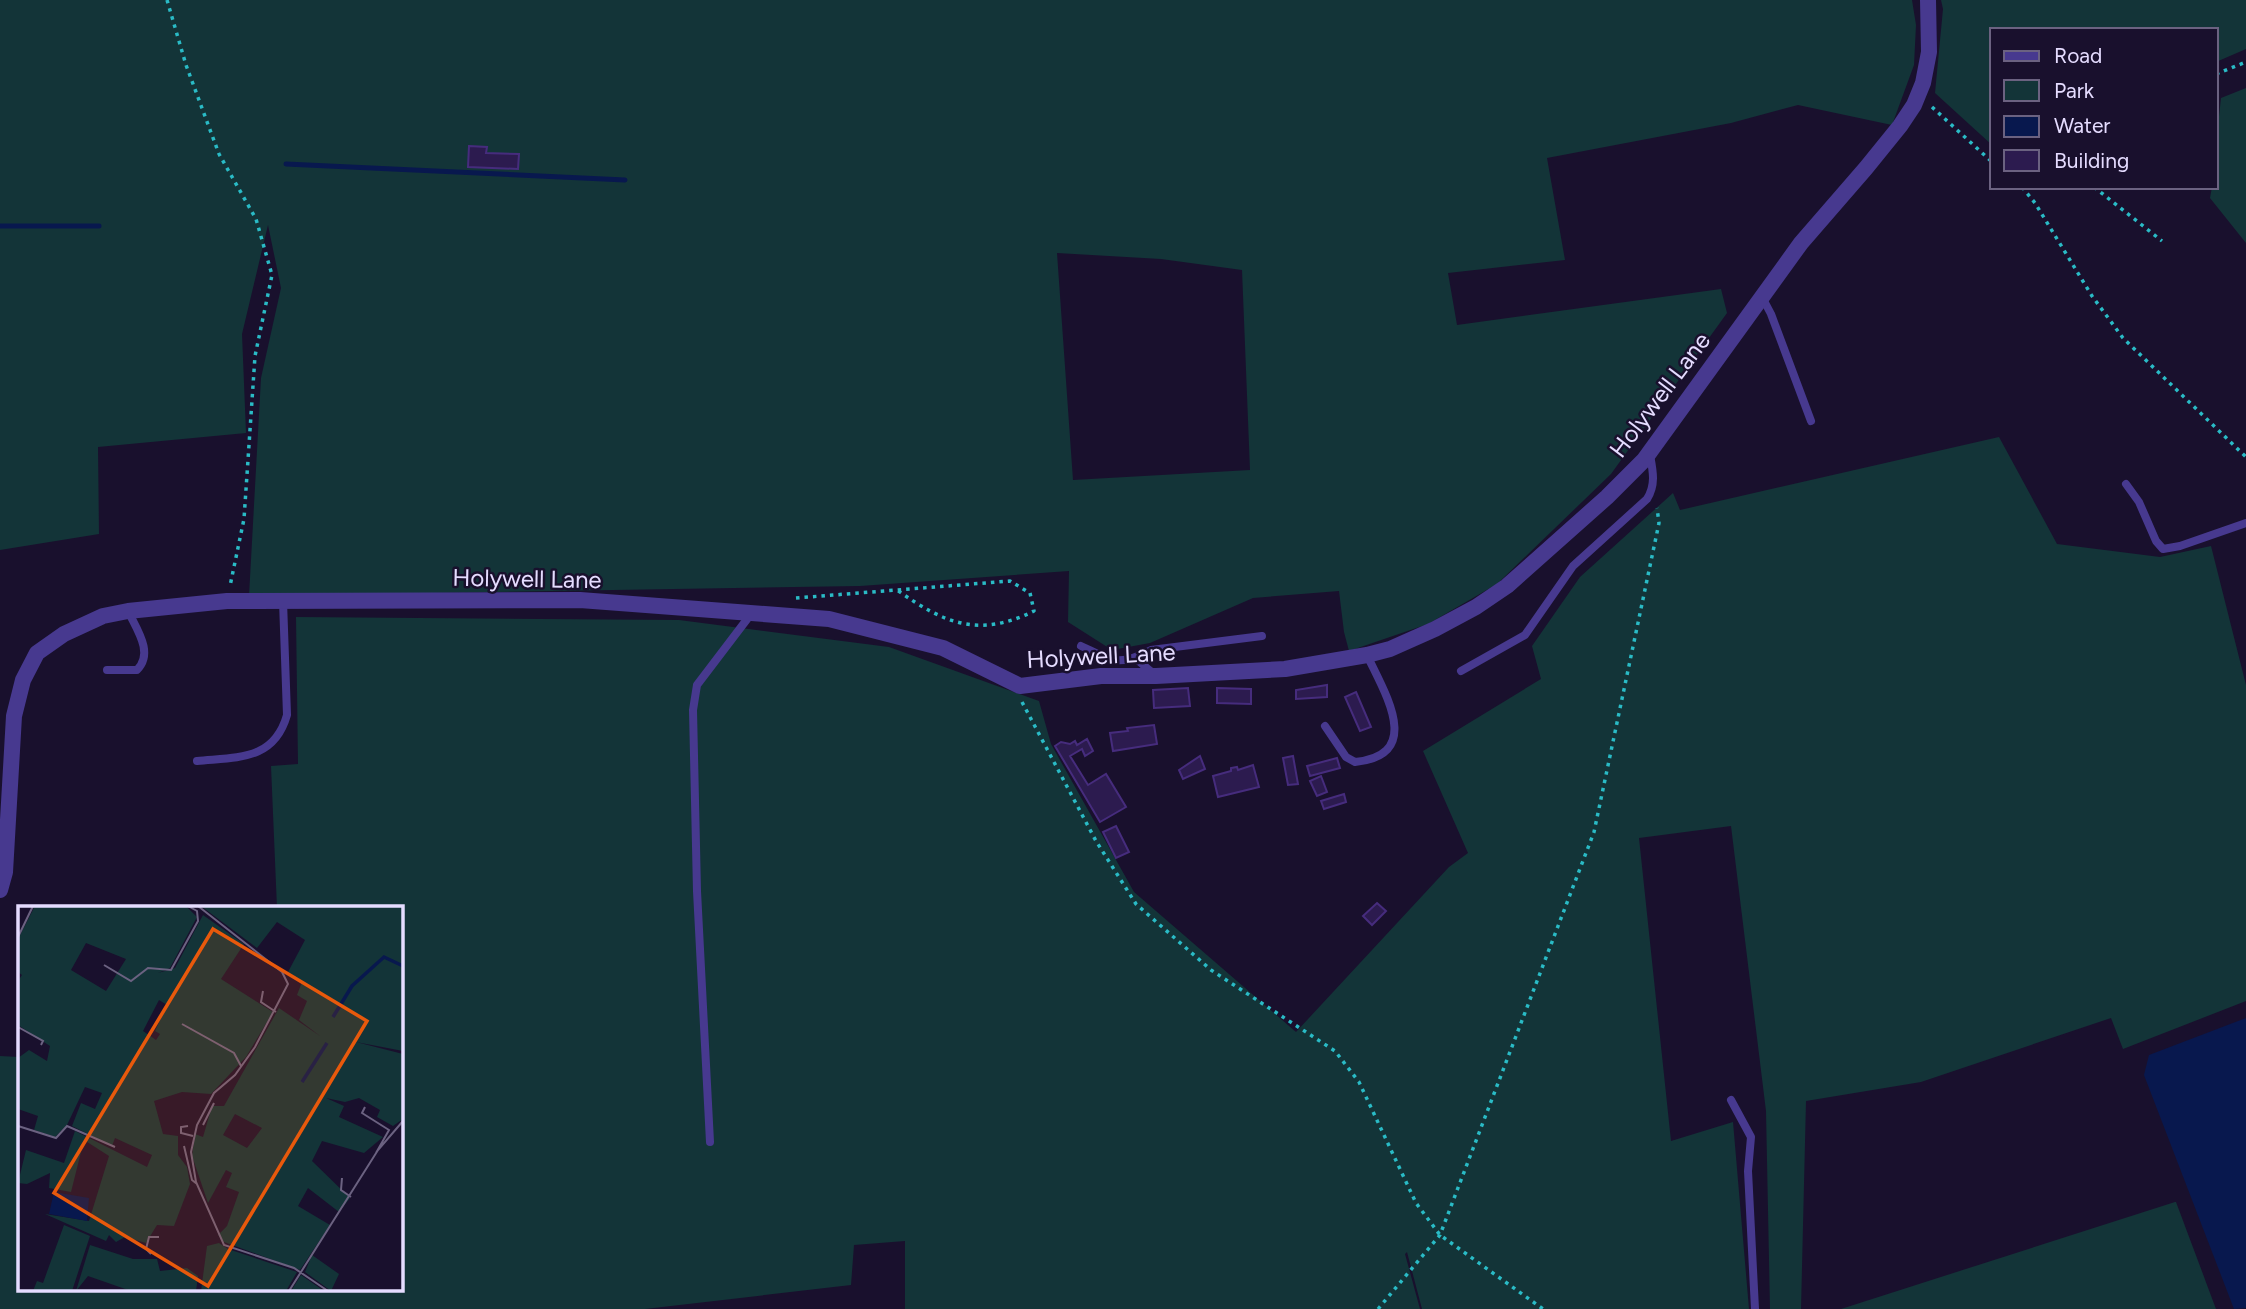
<svg xmlns="http://www.w3.org/2000/svg" width="2246" height="1309" viewBox="0 0 2246 1309" font-family="Figtree,sans-serif">
  <style>
    .green { fill: #133438; fill-rule: evenodd }
    .water { fill: #08184e }
    .lines { fill: none; stroke-linecap: round; stroke-linejoin: round }
    .stream { stroke: #08184e; stroke-width: 5 }
    .building { fill: #2c1b4f; stroke: #462c7d; stroke-width: 2 }
    .path { stroke: #2abbc6; stroke-width: 3.5; stroke-dasharray: 3.5 5; stroke-linecap: butt }
    .service { stroke: #47398f; stroke-width: 8 }
    .minor { stroke: #47398f; stroke-width: 16 }
    .labels { text-anchor: middle; stroke-width: 5; stroke-linejoin: round; paint-order: stroke }
    .street-label { font-size: 24px; fill: #e5dcff; stroke: #19102d }
    .inset-river { fill: none; stroke: #08184e; stroke-width: 3.5 }
    .inset-road { fill: none; stroke: #6b6281; stroke-width: 2 }
    .view { fill: #e8590c; fill-opacity: 0.15; stroke: #e8590c; stroke-width: 3.5 }
    .inset-edge { fill: none; stroke: #e5dcff; stroke-width: 3.5 }
  </style>
  <rect width="100%" height="100%" fill="#19102d"/>
  <g class="green">
    <path d="M0,0H1912L1916,25L1914,65L1892,125L1798,105L1731,123L1547,158L1565,260L1448,273L1457,325L1721,289L1727,313L1611,474L1497,584L1428,624L1349,651L1344,632L1339,591L1253,598L1150,643L1112,650L1068,622L1069,571L860,586L249,596L261,378L281,288L268,225L242,334L246,433L98,447L99,534L0,550ZM1057,253L1161,259L1242,270L1250,470L1073,480Z"/>
    <polygon points="1941,0 2246,0 2246,49 2216,62 2216,30 1992,30 1992,145 1935,93 1943,9"/>
    <polygon points="2246,88 2246,243 2210,198 2212,187 2216,187 2216,143 2221,98"/>
    <polygon points="1999,437 2057,544 2160,557 2211,546 2246,685 2246,1001 2123,1049 2111,1018 1921,1082 1806,1101 1801,1309 1770,1309 1766,1111 1731,826 1639,838 1671,1141 1733,1122 1749,1309 1422,1309 1407,1252 1405,1254 1420,1309 905,1309 905,1241 854,1245 851,1285 645,1309 0,1309 0,1056 19,1057 19,1290 401,1290 401,908 277,908 271,766 298,764 296,617 679,620 889,647 1039,701 1051,744 1134,892 1296,1032 1449,867 1468,853 1423,751 1541,679 1532,646 1580,577 1673,493 1680,510"/>
    <polygon points="2176,1202 2216,1309 1841,1309 2175,1202"/>
  </g>
  <polygon class="water" points="2246,1018 2246,1308 2234,1309 2144,1075 2149,1055"/>
  <g class="lines">
    <g class="stream">
      <polyline points="286,164 625,180"/>
      <polyline points="0,226 99,226"/>
    </g>
  </g>
  <g class="building">
    <polygon points="469,146 487,147 486,153 519,154 518,169 468,167"/>
    <polygon points="1327,685 1327,697 1296,699 1296,690"/>
    <polygon points="1188,688 1190,706 1154,708 1153,690"/>
    <polygon points="1217,688 1251,689 1251,704 1217,703"/>
    <polygon points="1356,692 1371,727 1360,731 1345,697"/>
    <polygon points="1154,725 1157,744 1113,751 1110,733 1128,731 1127,728"/>
    <polygon points="1087,739 1093,751 1085,756 1082,749 1070,756 1088,785 1106,774 1126,807 1100,822 1055,746 1061,742 1070,744 1075,741 1077,745"/>
    <polygon points="1200,756 1205,769 1183,779 1179,770"/>
    <polygon points="1293,756 1298,784 1288,785 1283,758"/>
    <polygon points="1337,758 1340,768 1310,776 1307,766"/>
    <polygon points="1253,765 1259,787 1218,797 1213,776 1231,771 1231,768 1237,767 1238,770"/>
    <polygon points="1321,776 1327,792 1317,796 1310,781"/>
    <polygon points="1344,794 1346,802 1324,809 1321,801"/>
    <polygon points="1116,826 1129,852 1116,858 1103,832"/>
    <polygon points="1377,903 1386,911 1372,925 1363,916"/>
  </g>
  <g class="lines">
    <g class="path">
      <polyline points="167,0 186,65 219,154 256,219 272,275 255,356 244,519 230,586"/>
      <polyline points="2216,74 2246,62"/>
      <polyline points="1932,107 1992,162"/>
      <polyline points="2022,187 2035,203 2092,296 2123,338 2246,457"/>
      <polyline points="2094,187 2162,241"/>
      <path d="M796,598L1010,581L1030,593L1034,611C979,638 945,624 897,590"/>
      <polyline points="1022,702 1096,841 1136,904 1211,970 1335,1051 1359,1082 1416,1203 1440,1235 1543,1309"/>
      <polyline points="1378,1309 1440,1235 1594,832 1659,523 1657,508"/>
    </g>
    <g class="service">
      <polyline points="1762,297 1771,314 1811,421"/>
      <polyline points="2126,484 2139,502 2156,541 2163,549 2180,546 2246,523"/>
      <path d="M1081,646C1113,661 1118,667 1151,650L1262,636"/>
      <polyline points="1135,658 1154,674"/>
      <path d="M107,670H137C154,653 137,630 128,611"/>
      <path d="M1461,671L1525,635L1573,566L1647,499C1656,485 1653,471 1650,455"/>
      <path d="M1325,726L1346,757L1355,762C1425,755 1384,692 1367,655"/>
      <path d="M197,761C237,757 274,761 287,715L283,601"/>
      <polyline points="1731,1100 1751,1137 1748,1171 1755,1309"/>
      <polyline points="710,1142 697,891 693,710 697,685 751,614"/>
    </g>
    <polyline class="minor" points="0,890 5,872 14,716 23,680 37,653 64,634 103,616 128,611 227,601 580,600 829,619 943,648 1020,686 1101,676 1156,676 1285,669 1367,655 1390,649 1435,629 1476,607 1507,586 1607,497 1644,460 1801,243 1866,168 1900,126 1914,105 1923,83 1929,52 1928,0"/>
  </g>
  <g class="labels">
    <g class="street-label">
      <text transform="translate(1660 395) rotate(-53)" y="8">Holywell Lane</text>
      <text transform="translate(527 579) rotate(1)" y="8">Holywell Lane</text>
      <text transform="translate(1101 656) rotate(-3)" y="8">Holywell Lane</text>
    </g>
  </g>
  <g transform="translate(18 906)">
    <rect width="385" height="385" fill="#19102d"/>
    <path d="M17,0H168L179,11L152,62L140,67L157,62L185,9L226,38L203,73L255,106L228,151L193,188L164,186L136,195L145,228L160,230V249L169,261L172,278L156,320L139,319L128,337L107,331L98,336L91,329L88,335L27,308L71,315L91,250L66,234L53,286L31,282L32,267L9,278L0,277L8,244L46,257L57,225L129,261L134,249L97,232L94,240L54,220L63,197L77,203L84,187L67,181L49,219L37,231L16,224L20,210L0,203V152L11,144L29,155L32,140L0,119V75L4,69L0,66V33ZM68,37L108,53L88,85L53,64ZM141,94L149,99L137,125L142,128L138,134L125,125ZM183,0H385V145L338,136L385,148V213L375,220L359,211L362,204L341,192L327,196L308,192L326,200L321,211L365,231L346,247L304,235L294,255L332,292L321,306L290,282L280,300L312,319L282,364L206,336L200,329L209,320L221,286L208,281L214,267L208,264L190,297L174,250L177,228L185,231L194,200H206L261,102L302,130L281,114L289,95L279,89L284,76L270,66L287,34L259,16L239,42ZM217,208L244,222L229,242L205,229ZM46,319L72,330L54,385H15L19,375L25,377ZM201,337L210,343L279,366L268,385H183L189,340ZM72,339L115,353H139L142,365L169,362L180,370L178,385H113L70,370L58,385ZM294,349L321,368L313,385L287,366ZM283,369L306,385H273Z" fill="#133438" fill-rule="evenodd"/>
    <path d="M36,286L71,292L69,315L31,308Z" fill="#08184e"/>
    <path class="inset-river" d="M315,111L334,80L366,51L385,60M284,176L309,137"/>
    <path class="inset-road" d="M180,0L264,66L270,78L237,141L217,169L196,187L179,219L173,246L178,276L206,339L276,362L310,385M0,31L15,0M86,59L113,75L130,62L153,64L180,15L179,5L170,0M245,85L243,96L258,106M164,118L216,147L223,160M0,121L25,135L23,139M347,201L344,207L371,224L358,247M185,219L196,197M0,220L38,232L49,220L97,241M170,220L163,221V227L175,230M166,240L174,274L179,278M324,272L323,284L333,291M133,348L128,343L131,331H141M271,385L360,244L385,215"/>
    <path class="view" d="M195,23L349,115L190,380L36,287Z"/>
    <rect width="385" height="385" class="inset-edge"/>
  </g>
  <rect x="1990" y="28" width="228" height="161" fill="#19102d" stroke="#6b6281" stroke-width="2"/>
  <rect x="2004" y="51" width="35" height="10" fill="#47398f" stroke="#6b6281" stroke-width="2"/>
  <text x="2054" y="63" font-size="21" fill="#e5dcff">Road</text>
  <rect x="2004" y="80" width="35" height="21" fill="#133438" stroke="#6b6281" stroke-width="2"/>
  <text x="2054" y="98" font-size="21" fill="#e5dcff">Park</text>
  <rect x="2004" y="116" width="35" height="21" fill="#08184e" stroke="#6b6281" stroke-width="2"/>
  <text x="2054" y="133" font-size="21" fill="#e5dcff">Water</text>
  <rect x="2004" y="150" width="35" height="21" fill="#2c1b4f" stroke="#6b6281" stroke-width="2"/>
  <text x="2054" y="168" font-size="21" fill="#e5dcff">Building</text>
</svg>
